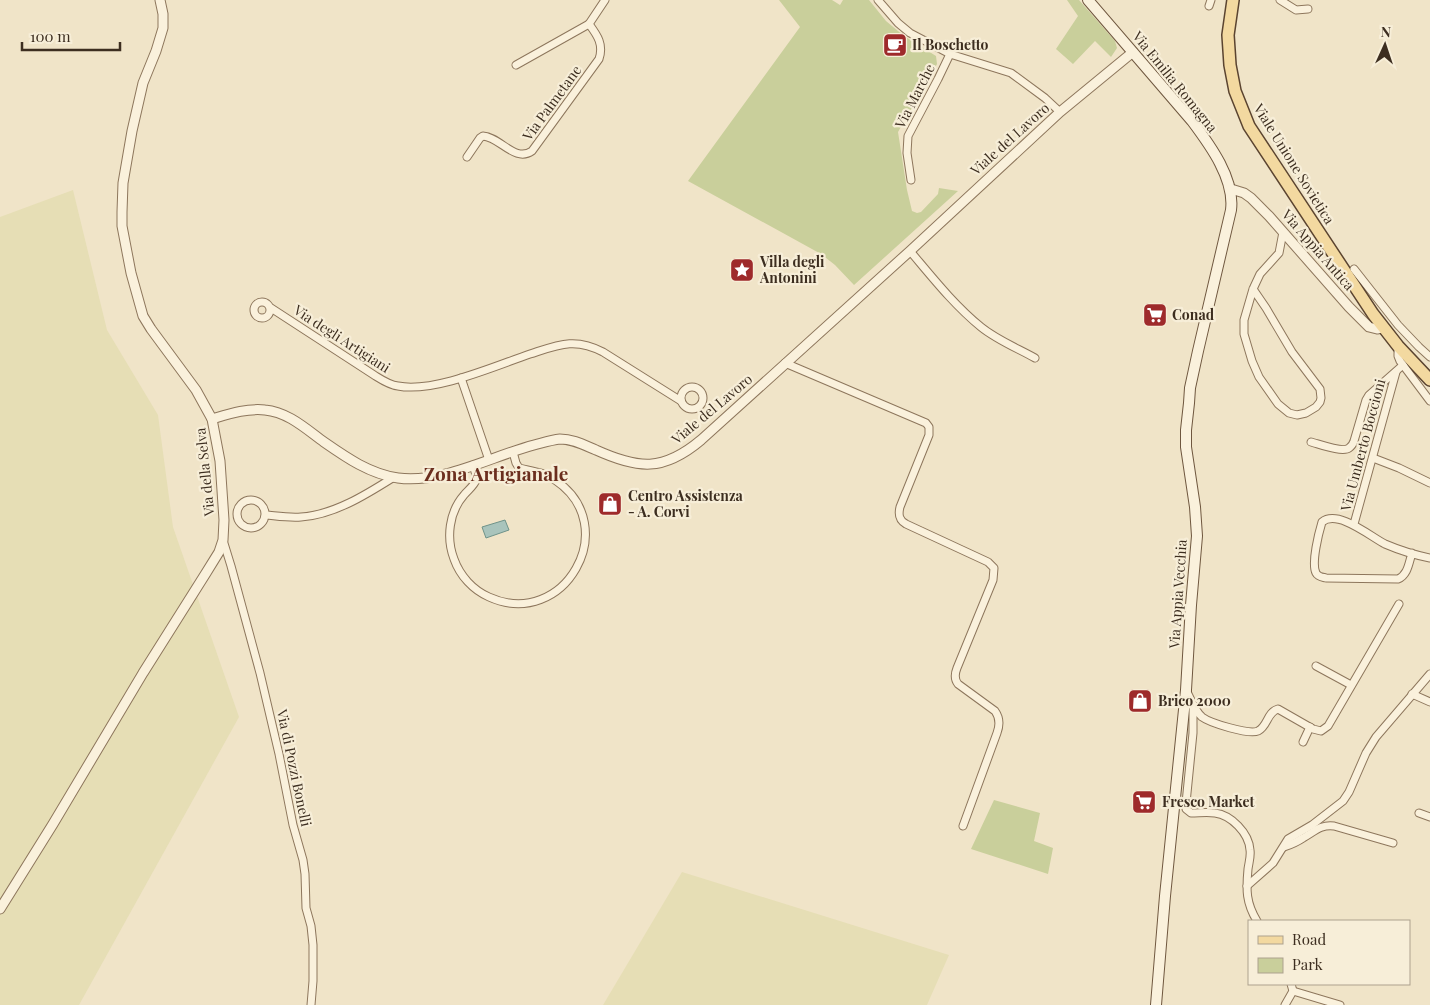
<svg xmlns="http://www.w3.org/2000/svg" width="1430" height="1005" viewBox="0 0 1430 1005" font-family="'Playfair Display',serif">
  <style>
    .farmland { fill: #e6deb5 }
    .green { fill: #c9cf9b }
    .water { fill: #a9c4bc; stroke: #6f938a }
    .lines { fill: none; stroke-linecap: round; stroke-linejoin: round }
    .minor-casing { stroke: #8d765c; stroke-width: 9 }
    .tertiary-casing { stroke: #8d765c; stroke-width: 11 }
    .secondary-casing { stroke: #6f573f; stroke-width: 12 }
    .primary-casing { stroke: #5b4430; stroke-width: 14 }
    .minor { stroke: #faf1dc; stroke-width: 7 }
    .tertiary { stroke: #faf1dc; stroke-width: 9 }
    .secondary { stroke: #faf1dc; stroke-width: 10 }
    .primary { stroke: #f3d9a0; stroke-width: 11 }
    .labels { text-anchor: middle; stroke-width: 4.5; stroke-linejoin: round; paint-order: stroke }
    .poi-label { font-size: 14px; font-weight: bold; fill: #3d2e20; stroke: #f7eed8; text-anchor: start }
    .street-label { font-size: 14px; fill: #3d2e20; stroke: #f7eed8 }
    .district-label { font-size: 19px; font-weight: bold; fill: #6b2e1e; stroke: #f7eed8 }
  </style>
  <rect width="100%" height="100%" fill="#f0e4c8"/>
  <g class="farmland">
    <polygon points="73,190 107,330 158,415 173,527 239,717 79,1005 0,1005 0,217"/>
    <polygon points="682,872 949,955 927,1005 603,1005"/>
  </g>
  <g class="green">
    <polygon points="779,0 832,0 840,5 843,0 869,0 886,21 904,36 936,56 937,64 898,132 907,190 912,211 917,213 921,212 938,194 939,188 958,191 854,285 835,265 821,254 688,181 800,27"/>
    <polygon points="1067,0 1079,0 1115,41 1117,48 1111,57 1095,41 1073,64 1056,49 1078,16"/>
    <polygon points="994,800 1040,813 1034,841 1053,848 1048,874 971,849"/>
  </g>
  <polygon class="water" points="505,520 509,530 486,538 482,527"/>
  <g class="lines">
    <defs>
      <g id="minor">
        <polyline points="878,0 898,23 910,33 950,54 1011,73 1045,98 1060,112"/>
        <polyline points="1280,0 1296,10 1308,9"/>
        <polyline points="1209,6 1211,0"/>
        <polyline points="516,65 589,24"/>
        <path d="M467,157L480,138L483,136C500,137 515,163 532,151L599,59C604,44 597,35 589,24L605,0"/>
        <polyline points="911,180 907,153 908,136 938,79 950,54"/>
        <path d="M910,251C932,277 954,305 981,327C997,340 1017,348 1035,358"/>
        <polyline points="1354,269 1398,325 1419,347 1430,357"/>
        <polyline points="1253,289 1266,308 1292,352 1320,389 1321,398 1320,402 1316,407 1306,413 1297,415 1289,413 1278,404 1259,377 1252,361 1244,334 1244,320 1253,289 1260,274 1279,253 1283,232"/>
        <circle cx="262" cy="310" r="8"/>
        <path d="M271,308L374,375C382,380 389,385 398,386C434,393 495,366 530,354C558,345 575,337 603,352L681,401"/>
        <polyline points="1398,346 1398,356 1400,361 1430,401"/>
        <path d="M785,363L926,423L929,427V435L900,507C898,515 899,520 906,524L988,562L994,568L993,580L957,668C955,673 954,679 958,684L995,711C1000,718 1000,725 997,733L963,826"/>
        <polyline points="461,378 489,460"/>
        <circle cx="692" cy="398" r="11"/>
        <path d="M1311,442C1319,444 1343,453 1349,448C1352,446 1353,444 1354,441L1366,400L1369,395L1403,365"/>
        <polyline points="1373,458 1399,468 1430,483"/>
        <path d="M473,465C474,469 477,475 476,480C474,486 468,490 464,495C449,512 446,538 454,559C460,576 473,590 489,597C564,631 624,526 555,480C544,472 531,471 519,468L516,463L513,452"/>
        <circle cx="251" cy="514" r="14"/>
        <path d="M266,515C277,516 289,518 301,517C334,515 367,494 394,477"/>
        <polyline points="1354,524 1396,372"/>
        <polyline points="223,540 231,566 260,673 279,754 293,825 303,860 305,874 306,908 311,926 313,945 313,981 311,1005"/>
        <path d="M1412,553C1409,562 1408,575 1398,579L1326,578C1322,577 1318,577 1316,573C1311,563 1319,532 1322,522C1338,509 1371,537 1385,544C1399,550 1415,555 1430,558"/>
        <polyline points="1316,666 1351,685"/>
        <path d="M1186,690C1191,699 1194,710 1202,717C1210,723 1249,735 1258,731C1268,726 1267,712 1278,709L1313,729L1321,731L1328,726L1399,604"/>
        <polyline points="1412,694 1430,702"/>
        <path d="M1193,706V733L1186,803V809L1191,813C1199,813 1207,812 1215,813C1231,815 1249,833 1250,850C1251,856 1249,862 1248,869C1246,890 1246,903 1257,921"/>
        <polyline points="1303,742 1310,727"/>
        <polyline points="1419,813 1430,817"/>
        <path d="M1284,847C1290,845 1297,842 1303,838C1314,832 1321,824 1334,826L1393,843"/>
        <polyline points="1247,886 1273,863 1288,839 1312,825 1343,801 1349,792 1366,753 1376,737 1430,674"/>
        <polyline points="1293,991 1340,1005"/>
        <polyline points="1285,1005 1293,991 1291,984"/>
      </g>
      <g id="tertiary">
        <polyline points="1231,189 1244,193 1251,198 1269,216 1349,307 1369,327 1377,329 1382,328"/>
        <path d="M212,419C229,414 247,408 265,410C288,412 306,429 324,442C347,458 370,474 398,478C442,484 492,456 534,445C542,443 551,440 560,439C573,439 584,445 596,450C638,469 663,472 701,440L910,251L1060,112L1133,52"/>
        <polyline points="0,909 53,824 143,673 206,573 219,552 223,540 224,520 220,461 212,419 196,390 151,329 143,316 131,273 122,226 122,212 123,183 132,131 143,83 156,51 163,28 163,14 160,0"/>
      </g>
      <path id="secondary" d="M1088,0L1192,121C1210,145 1235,179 1231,210L1198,351L1190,388L1189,403L1186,430V447L1195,507L1197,536L1191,605L1186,690L1165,896L1156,1005"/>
      <polyline id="primary" points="1233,0 1228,35 1230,65 1235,91 1249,126 1373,314 1398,346 1430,380"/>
    </defs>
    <use href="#minor" class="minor-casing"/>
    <use href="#tertiary" class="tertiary-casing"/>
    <use href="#secondary" class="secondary-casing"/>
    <use href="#primary" class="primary-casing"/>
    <use href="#minor" class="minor"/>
    <use href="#tertiary" class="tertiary"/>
    <use href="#secondary" class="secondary"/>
    <use href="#primary" class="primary"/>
  </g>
  <defs>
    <symbol id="cafe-square" viewBox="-11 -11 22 22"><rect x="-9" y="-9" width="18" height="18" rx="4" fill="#9e2a2b" stroke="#f7eed8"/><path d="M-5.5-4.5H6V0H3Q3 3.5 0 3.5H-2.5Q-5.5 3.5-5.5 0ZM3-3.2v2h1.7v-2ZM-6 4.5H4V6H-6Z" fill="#fff"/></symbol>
    <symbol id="sight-square" viewBox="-11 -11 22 22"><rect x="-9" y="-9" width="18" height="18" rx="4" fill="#9e2a2b" stroke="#f7eed8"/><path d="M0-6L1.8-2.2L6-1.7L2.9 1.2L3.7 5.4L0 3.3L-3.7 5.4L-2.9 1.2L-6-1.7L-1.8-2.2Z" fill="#fff"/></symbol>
    <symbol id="supermarket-square" viewBox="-11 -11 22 22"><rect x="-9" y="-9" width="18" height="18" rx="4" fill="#9e2a2b" stroke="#f7eed8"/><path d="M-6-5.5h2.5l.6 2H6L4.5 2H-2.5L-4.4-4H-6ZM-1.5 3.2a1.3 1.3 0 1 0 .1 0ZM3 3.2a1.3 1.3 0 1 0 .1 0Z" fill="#fff"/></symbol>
    <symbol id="shop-square" viewBox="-11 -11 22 22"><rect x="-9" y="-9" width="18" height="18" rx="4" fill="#9e2a2b" stroke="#f7eed8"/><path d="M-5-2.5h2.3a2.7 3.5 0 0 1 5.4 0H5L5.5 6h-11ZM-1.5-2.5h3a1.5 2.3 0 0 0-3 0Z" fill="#fff"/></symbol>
  </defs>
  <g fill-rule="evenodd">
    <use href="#cafe-square" x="881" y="31" width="28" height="28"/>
    <use href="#sight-square" x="728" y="256" width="28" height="28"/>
    <use href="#supermarket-square" x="1141" y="301" width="28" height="28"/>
    <use href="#shop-square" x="596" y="490" width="28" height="28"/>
    <use href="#shop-square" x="1126" y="687" width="28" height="28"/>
    <use href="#supermarket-square" x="1130" y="788" width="28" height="28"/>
  </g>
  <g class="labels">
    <g class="poi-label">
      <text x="912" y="50">Il Boschetto</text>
      <text x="760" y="267">Villa degli<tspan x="760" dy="16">Antonini</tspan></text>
      <text x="1172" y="320">Conad</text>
      <text x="628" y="501">Centro Assistenza<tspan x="628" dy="16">- A. Corvi</tspan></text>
      <text x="1158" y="706">Brico 2000</text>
      <text x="1162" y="807">Fresco Market</text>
    </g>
    <g class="street-label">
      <text transform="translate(1175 82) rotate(51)" y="5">Via Emilia Romagna</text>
      <text transform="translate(915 96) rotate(-63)" y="5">Via Marche</text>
      <text transform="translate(552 103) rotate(-54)" y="5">Via Palmetane</text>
      <text transform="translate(1010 139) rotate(-42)" y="5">Viale del Lavoro</text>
      <text transform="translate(1294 164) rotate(58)" y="5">Viale Unione Sovietica</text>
      <text transform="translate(1318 250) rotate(49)" y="5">Via Appia Antica</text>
      <text transform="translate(342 339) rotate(33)" y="5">Via degli Artigiani</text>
      <text transform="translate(712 409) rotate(-40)" y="5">Viale del Lavoro</text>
      <text transform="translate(1363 445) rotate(-75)" y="5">Via Umberto Boccioni</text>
      <text transform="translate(205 472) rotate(-96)" y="5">Via della Selva</text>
      <text transform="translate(1178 594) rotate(-86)" y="5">Via Appia Vecchia</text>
      <text transform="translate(294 768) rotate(78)" y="5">Via di Pozzi Bonelli</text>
    </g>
    <g class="district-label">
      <text x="496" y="481">Zona Artigianale</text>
    </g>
  </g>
  <rect x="1248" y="920" width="162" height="65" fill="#f7eed8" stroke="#ada18e"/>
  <rect x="1258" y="936" width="25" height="8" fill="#f3d9a0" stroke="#ada18e"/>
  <text x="1292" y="945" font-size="15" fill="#3d2e20">Road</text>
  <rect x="1258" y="958" width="25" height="15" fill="#c9cf9b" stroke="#ada18e"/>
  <text x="1292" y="970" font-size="15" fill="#3d2e20">Park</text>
  <g transform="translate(1385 45) rotate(3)" stroke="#f7eed8" stroke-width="4" paint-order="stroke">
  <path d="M0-4L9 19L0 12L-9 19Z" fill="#3d2e20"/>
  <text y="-8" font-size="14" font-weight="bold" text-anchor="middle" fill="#3d2e20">N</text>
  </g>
  <path d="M22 42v8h98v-8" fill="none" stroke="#3d2e20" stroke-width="2.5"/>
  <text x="30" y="42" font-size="15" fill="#3d2e20" stroke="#f7eed8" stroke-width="4" paint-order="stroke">100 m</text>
</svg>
